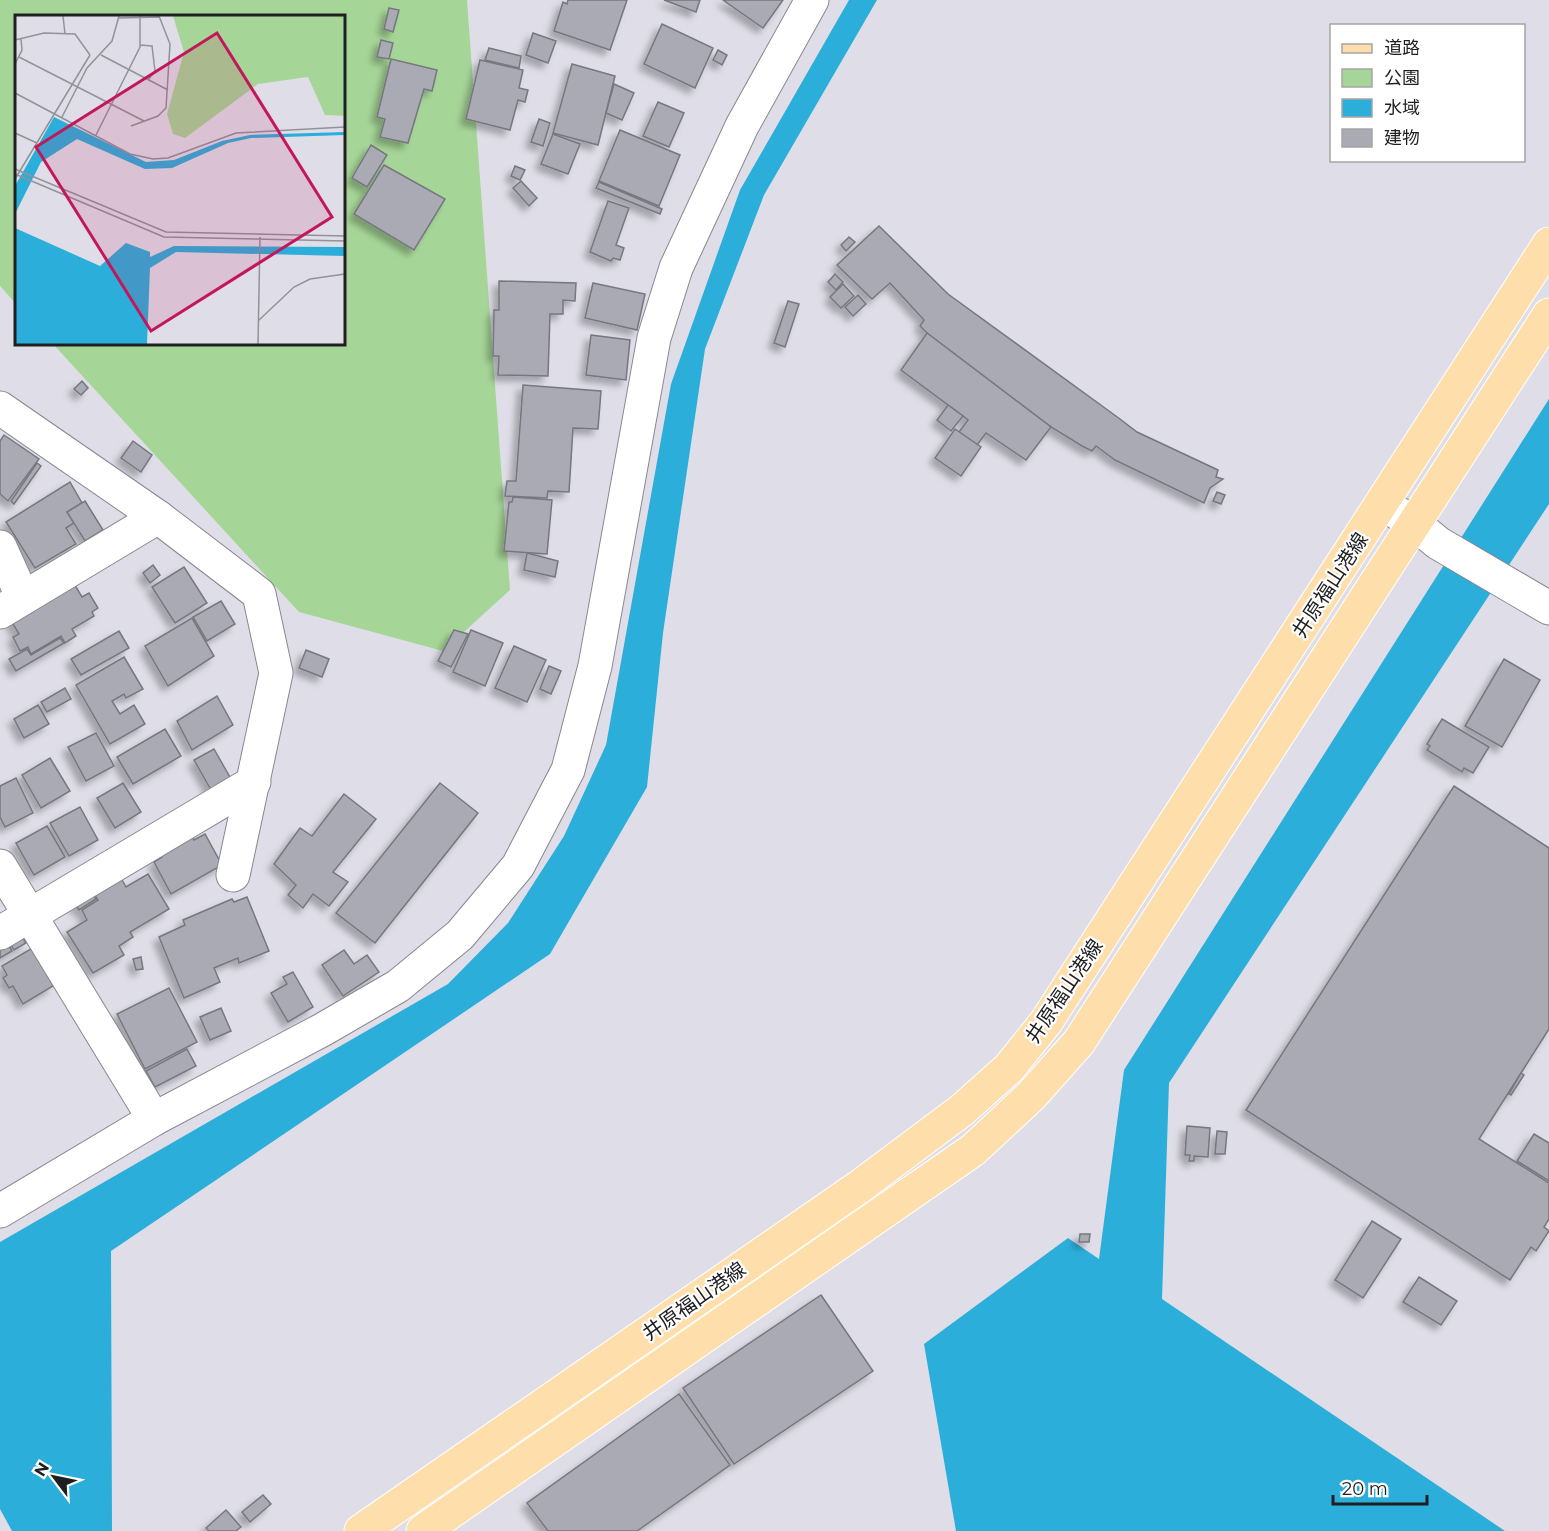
<svg xmlns="http://www.w3.org/2000/svg" width="1549" height="1531" viewBox="0 0 1549 1531" font-family="Montserrat,'Noto Sans JP',sans-serif">
  <style>
    .green { fill: #a6d697 }
    .water { fill: #2caeda }
    .building { fill: #a9aab3; stroke: #76777f; stroke-width: 1.5; filter: url(#shadow) }
    .lines { fill: none; stroke-linecap: round; stroke-linejoin: round }
    .minor-casing { stroke: #888790; stroke-width: 35 }
    .major-casing { stroke: #fff; stroke-width: 35 }
    .minor { stroke: #fff; stroke-width: 33 }
    .major { stroke: #fedfac; stroke-width: 33 }
    .labels { text-anchor: middle; stroke-width: 4.5; stroke-linejoin: round; paint-order: stroke }
    .street-label { font-size: 20px; fill: #1f1f22; stroke: #fff }
    .inset-road { fill: none; stroke: #929299; stroke-width: 1.5 }
    .view { fill: #c2185b; fill-opacity: 0.15; stroke: #c2185b; stroke-width: 3 }
    .inset-edge { fill: none; stroke: #1f1f22; stroke-width: 3 }
  </style>
  <defs>
    <filter id="shadow"><feDropShadow dx="-5.5" dy="5.5" stdDeviation="3" flood-color="#0004"/></filter>
  </defs>
  <rect width="100%" height="100%" fill="#dfdee8"/>
  <polygon class="green" points="0,0 467,0 510,590 443,651 299,612 53,344 344,344 344,16 16,16 16,304 0,286"/>
  <g class="water">
    <polygon points="849,0 877,0 764,195 705,349 663,633 647,787 550,954 111,1251 112,1531 12,1531 0,1509 0,1242 448,984 508,923 564,836 606,745 671,384 740,190"/>
    <polygon points="1549,399 1549,504 1169,1083 1162,1299 1505,1531 956,1531 924,1344 1068,1238 1099,1259 1124,1070"/>
  </g>
  <g class="building">
    <polygon points="568,0 627,0 610,50 554,31 563,2 567,4"/>
    <polygon points="664,0 700,0 696,12"/>
    <polygon points="723,0 783,0 763,28"/>
    <polygon points="389,8 399,10 393,32 384,29"/>
    <polygon points="662,24 713,48 695,88 644,64"/>
    <polygon points="533,33 556,41 548,63 526,55"/>
    <polygon points="381,40 393,43 389,59 377,57"/>
    <polygon points="489,48 521,56 519,68 485,60"/>
    <polygon points="718,50 727,55 722,65 713,60"/>
    <polygon points="391,59 437,70 432,91 424,89 408,143 380,137 385,119 377,117"/>
    <polygon points="480,60 523,70 519,88 528,90 525,102 518,100 510,130 466,119"/>
    <polygon points="572,64 615,76 598,145 553,133"/>
    <polygon points="614,84 634,93 622,120 606,113"/>
    <polygon points="658,102 684,113 669,147 643,136"/>
    <polygon points="539,119 550,123 543,146 531,142"/>
    <polygon points="620,130 680,155 659,206 599,181"/>
    <polygon points="553,134 580,144 568,174 541,164"/>
    <polygon points="371,145 387,155 367,187 352,178"/>
    <polygon points="384,165 445,199 414,250 354,214"/>
    <polygon points="515,166 525,170 520,180 511,176"/>
    <polygon points="521,181 537,198 529,206 513,188"/>
    <polygon points="599,182 662,209 660,214 596,188"/>
    <polygon points="608,201 629,208 616,245 624,248 620,260 613,258 611,261 590,252"/>
    <polygon points="879,226 948,294 1120,419 1137,432 1218,470 1216,477 1223,479 1210,488 1204,503 1115,460 1096,446 1092,451 1082,446 1051,427 927,333 920,326 924,320 890,283 872,299 837,265"/>
    <polygon points="849,237 855,242 846,251 841,245"/>
    <polygon points="835,274 843,282 836,290 828,282"/>
    <polygon points="499,281 576,283 575,301 563,300 563,314 550,314 548,376 498,375 499,356 493,356 494,310 499,310"/>
    <polygon points="593,283 645,294 637,330 585,318"/>
    <polygon points="843,284 854,296 841,308 830,297"/>
    <polygon points="858,295 866,304 853,316 845,307"/>
    <polygon points="788,301 799,304 785,347 774,343"/>
    <polygon points="927,333 1051,427 1026,460 986,433 977,445 959,432 968,420 901,370"/>
    <polygon points="591,335 630,340 626,380 586,375"/>
    <polygon points="82,381 88,388 81,395 74,389"/>
    <polygon points="523,385 601,391 598,429 573,428 569,492 548,491 547,498 505,496 507,481 516,481"/>
    <polygon points="948,405 963,416 951,431 937,420"/>
    <polygon points="955,429 981,447 961,476 935,458"/>
    <polygon points="4,435 39,459 8,501 0,494 0,441"/>
    <polygon points="133,441 152,455 141,472 121,458"/>
    <polygon points="37,463 41,466 14,504 11,501"/>
    <polygon points="70,482 82,503 67,512 74,523 66,528 76,544 35,568 6,522"/>
    <polygon points="1217,492 1225,495 1221,504 1213,501"/>
    <polygon points="513,497 552,500 547,554 504,551 509,502 512,502"/>
    <polygon points="85,501 103,530 85,541 67,512"/>
    <polygon points="527,553 558,561 555,577 524,570"/>
    <polygon points="153,565 160,575 150,583 143,573"/>
    <polygon points="184,567 207,603 175,623 152,587"/>
    <polygon points="73,582 82,597 89,593 98,608 92,612 94,616 72,629 76,636 65,643 61,636 31,654 28,647 20,651 13,637 19,634 10,619"/>
    <polygon points="221,601 235,624 207,641 193,617"/>
    <polygon points="192,618 214,656 168,686 145,646"/>
    <polygon points="454,630 468,634 451,667 438,661"/>
    <polygon points="471,630 503,643 485,686 453,672"/>
    <polygon points="119,631 129,648 81,675 71,659"/>
    <polygon points="60,638 64,643 16,671 9,659 27,649 31,655"/>
    <polygon points="514,646 546,660 527,702 495,688"/>
    <polygon points="306,650 329,659 322,677 299,668"/>
    <polygon points="124,657 143,689 126,698 124,694 112,701 120,714 134,705 145,724 110,744 76,685"/>
    <polygon points="1504,659 1540,680 1502,747 1465,726"/>
    <polygon points="549,666 561,671 551,694 540,689"/>
    <polygon points="65,688 71,699 47,712 41,702"/>
    <polygon points="217,696 233,725 192,750 177,721"/>
    <polygon points="38,705 49,724 24,738 14,719"/>
    <polygon points="1442,719 1489,747 1473,773 1464,768 1462,772 1427,750 1430,746 1427,744"/>
    <polygon points="165,729 181,756 133,784 117,757"/>
    <polygon points="96,733 114,766 86,781 68,747"/>
    <polygon points="214,749 231,779 211,790 194,760"/>
    <polygon points="50,758 70,791 41,808 22,775"/>
    <polygon points="16,778 33,813 5,827 0,817 0,786"/>
    <polygon points="123,783 141,812 115,828 97,798"/>
    <polygon points="440,783 478,813 375,943 336,913"/>
    <polygon points="1454,786 1549,848 1549,1029 1479,1139 1549,1183 1549,1219 1544,1227 1549,1231 1536,1251 1531,1247 1510,1280 1246,1110"/>
    <polygon points="344,794 376,819 333,872 348,882 329,906 313,894 303,908 288,895 296,885 274,864 300,828 312,836"/>
    <polygon points="80,807 98,840 69,856 50,823"/>
    <polygon points="47,826 65,857 34,875 16,843"/>
    <polygon points="191,834 194,840 205,834 222,865 171,894 154,862 162,857 159,852"/>
    <polygon points="148,874 169,909 130,932 133,937 119,946 124,955 93,973 67,932 87,920 82,910 98,900 94,894 121,878 126,887"/>
    <polygon points="93,894 96,899 79,910 74,902"/>
    <polygon points="247,897 269,951 239,963 238,958 214,968 220,982 184,998 159,937 185,925 183,920 232,899 234,902"/>
    <polygon points="20,933 26,943 14,950 8,940"/>
    <polygon points="6,941 12,951 0,958 0,945"/>
    <polygon points="34,947 53,986 23,1004 13,986 9,988 3,978 7,975 2,966"/>
    <polygon points="344,950 354,964 367,955 379,972 343,996 322,965"/>
    <polygon points="141,957 143,969 136,970 133,959"/>
    <polygon points="293,972 313,1007 288,1022 271,993 287,984 283,977"/>
    <polygon points="169,988 197,1042 145,1069 117,1014"/>
    <polygon points="221,1008 231,1031 210,1040 200,1017"/>
    <polygon points="187,1049 196,1066 155,1087 146,1071"/>
    <polygon points="1521,1073 1524,1075 1511,1095 1509,1094"/>
    <polygon points="1187,1126 1210,1128 1208,1157 1194,1156 1194,1161 1189,1161 1190,1155 1185,1155"/>
    <polygon points="1217,1131 1227,1132 1225,1154 1215,1154"/>
    <polygon points="1534,1134 1549,1143 1549,1181 1517,1161"/>
    <polygon points="1372,1221 1401,1239 1363,1298 1335,1280"/>
    <polygon points="1080,1234 1090,1234 1089,1242 1079,1242"/>
    <polygon points="1419,1277 1457,1301 1441,1325 1403,1302"/>
    <polygon points="821,1295 873,1371 734,1464 683,1388"/>
    <polygon points="679,1394 730,1465 637,1531 548,1531 527,1503"/>
    <polygon points="263,1495 271,1504 250,1522 242,1512"/>
    <polygon points="226,1510 241,1527 236,1531 209,1531 206,1528"/>
  </g>
  <g class="lines">
    <defs>
      <g id="minor">
        <polyline points="0,408 158,517 259,594 276,673 233,875"/>
        <polyline points="1382,503 1415,524 1438,543 1549,608"/>
        <polyline points="0,547 23,598"/>
        <polyline points="0,612 158,517"/>
        <polyline points="0,866 154,1119"/>
        <polyline points="0,933 254,782"/>
        <polyline points="0,1211 154,1119 322,1030 398,986 460,935 518,866 568,770 595,666 654,338 676,268 742,126 812,0"/>
      </g>
      <g id="major">
        <polyline points="361,1531 859,1187 962,1110 1009,1068 1046,1022 1549,244"/>
        <polyline points="423,1531 973,1150 1031,1096 1079,1042 1549,315"/>
      </g>
    </defs>
    <use href="#minor" class="minor-casing"/>
    <use href="#major" class="major-casing"/>
    <use href="#minor" class="minor"/>
    <use href="#major" class="major"/>
  </g>
  <g class="labels">
    <g class="street-label">
      <text transform="translate(1330 585) rotate(-57)" y="7">井原福山港線</text>
      <text transform="translate(1064 991) rotate(-56)" y="7">井原福山港線</text>
      <text transform="translate(694 1301) rotate(-35)" y="7">井原福山港線</text>
    </g>
  </g>
  <g transform="translate(15 15)">
    <rect width="330" height="330" fill="#dfdee8"/>
    <path d="M158,1H330V101L310,100L293,62L243,69L170,123L158,119L152,99L169,37Z" fill="#a6d697"/>
    <path d="M39,102L131,147L159,145L207,126L235,120L330,117V120L236,123L213,128L157,153L130,154L62,124L26,147L0,199V171ZM0,213L85,251L111,228L135,237V242L159,231L330,232V241L161,237L135,253L132,329H0Z" fill="#2caeda"/>
    <path class="inset-road" d="M48,1L50,19M103,3L145,2M0,25L29,18L60,19L75,40M125,30L137,31L140,56L133,65M86,40L153,75M4,42L129,106M0,49L7,35L6,24M0,78L115,139L138,144L153,143L221,118L330,112M47,102L72,53L97,26L104,1M116,111L143,101L151,93L155,29L144,1M0,118L22,128M81,120L125,32V1M0,154L151,217L330,221M0,159L149,222L330,226M0,164L75,40M243,306L279,272L295,264L330,259M243,329L245,222"/>
    <path class="view" d="M202,18L317,202L136,316L21,132Z"/>
    <rect width="330" height="330" class="inset-edge"/>
  </g>
  <rect x="1330" y="24" width="195" height="138" fill="#ffffff" stroke="#a5a5a7" stroke-width="1.5"/>
  <rect x="1342" y="44" width="30" height="9" fill="#fedfac" stroke="#a5a5a7" stroke-width="1.5"/>
  <text x="1384" y="54" font-size="18" fill="#1f1f22">道路</text>
  <rect x="1342" y="69" width="30" height="18" fill="#a6d697" stroke="#a5a5a7" stroke-width="1.5"/>
  <text x="1384" y="84" font-size="18" fill="#1f1f22">公園</text>
  <rect x="1342" y="99" width="30" height="18" fill="#2caeda" stroke="#a5a5a7" stroke-width="1.5"/>
  <text x="1384" y="114" font-size="18" fill="#1f1f22">水域</text>
  <rect x="1342" y="129" width="30" height="18" fill="#a9aab3" stroke="#a5a5a7" stroke-width="1.5"/>
  <text x="1384" y="144" font-size="18" fill="#1f1f22">建物</text>
  <g transform="translate(54 1477) rotate(302)" stroke="#ffffff" stroke-width="4.5" paint-order="stroke">
  <path d="M0-4.5L10 22L0 15L-10 22Z" fill="#1f1f22"/>
  <text y="-9" font-size="16" font-weight="bold" text-anchor="middle" fill="#1f1f22">N</text>
  </g>
  <path d="M1333 1495v9h94v-9" fill="none" stroke="#1f1f22" stroke-width="3"/>
  <text x="1342" y="1495" font-size="18" fill="#1f1f22" stroke="#ffffff" stroke-width="4.5" paint-order="stroke">20 m</text>
</svg>
